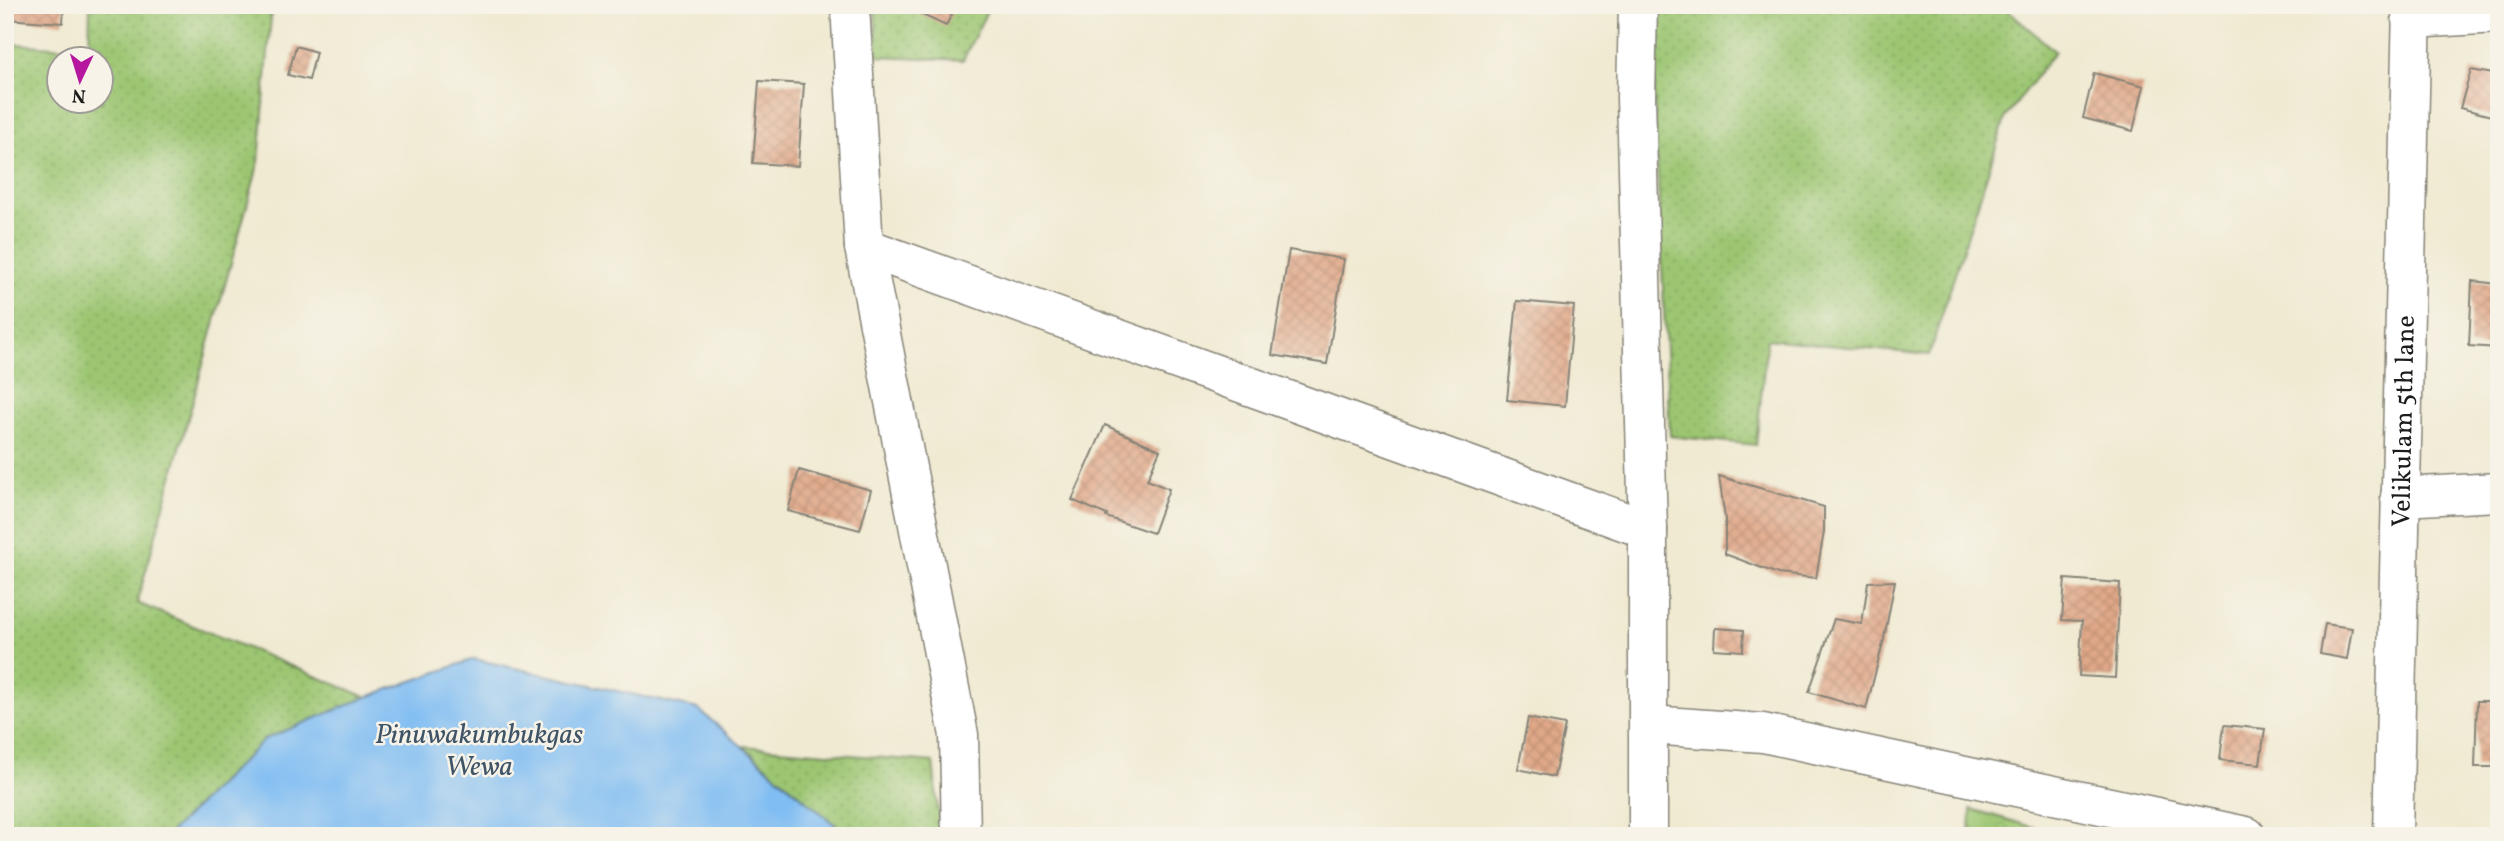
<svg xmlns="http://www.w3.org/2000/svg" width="2504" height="841" viewBox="0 0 2504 841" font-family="Vollkorn,serif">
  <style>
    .grass { fill: url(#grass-dots); stroke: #5c7147; stroke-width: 2; fill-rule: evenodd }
    .park { fill: url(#park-crowns); stroke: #5c7147; stroke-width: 2 }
    .water { fill: #80bdf3; stroke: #4e6c88; stroke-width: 2 }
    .building { fill: url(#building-cross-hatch) }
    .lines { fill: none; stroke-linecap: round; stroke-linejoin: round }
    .minor-casing { stroke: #868377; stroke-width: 41 }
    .minor { stroke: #fff; stroke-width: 38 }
    .labels { text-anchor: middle; stroke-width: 5; stroke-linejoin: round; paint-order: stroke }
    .street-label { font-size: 26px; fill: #1c1c1c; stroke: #f7f3e8 }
    .water-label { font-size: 28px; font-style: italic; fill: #3f5467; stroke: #f7f3e8 }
  </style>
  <defs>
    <pattern id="grass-dots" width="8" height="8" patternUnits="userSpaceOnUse" patternTransform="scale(1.75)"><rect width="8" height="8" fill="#9cc672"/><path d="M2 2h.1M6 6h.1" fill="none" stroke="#86aa62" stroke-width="1.8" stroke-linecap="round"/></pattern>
    <pattern id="park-crowns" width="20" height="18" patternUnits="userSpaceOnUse" patternTransform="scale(1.75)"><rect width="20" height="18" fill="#9cc672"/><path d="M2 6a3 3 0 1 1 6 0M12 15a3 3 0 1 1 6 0" fill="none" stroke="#86aa62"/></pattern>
    <pattern id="building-cross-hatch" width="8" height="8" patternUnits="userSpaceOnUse" patternTransform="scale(1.75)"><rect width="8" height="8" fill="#e0a888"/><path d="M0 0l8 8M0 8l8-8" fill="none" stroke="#c09075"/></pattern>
  </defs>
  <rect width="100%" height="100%" fill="#f7f3e8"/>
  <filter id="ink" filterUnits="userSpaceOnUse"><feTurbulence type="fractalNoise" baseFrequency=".0143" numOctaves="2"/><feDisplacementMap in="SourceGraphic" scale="14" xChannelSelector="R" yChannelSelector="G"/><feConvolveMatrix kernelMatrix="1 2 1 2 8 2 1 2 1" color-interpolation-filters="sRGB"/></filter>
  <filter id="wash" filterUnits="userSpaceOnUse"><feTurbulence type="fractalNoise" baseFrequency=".00686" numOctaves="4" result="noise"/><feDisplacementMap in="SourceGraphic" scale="28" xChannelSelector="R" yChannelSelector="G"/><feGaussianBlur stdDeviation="1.57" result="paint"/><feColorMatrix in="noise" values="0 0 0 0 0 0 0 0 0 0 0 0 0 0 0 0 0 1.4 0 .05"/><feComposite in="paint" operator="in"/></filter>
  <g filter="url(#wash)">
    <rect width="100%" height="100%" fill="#f0ead2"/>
    <g class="grass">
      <path d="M90,5H272L259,162L137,603L367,697L265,739L167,836H5V43L89,50ZM60,60H102V102H60Z"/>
      <polygon points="875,5 990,5 963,60 877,56"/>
      <polygon points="1657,5 2001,5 2055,51 2005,119 1929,355 1767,339 1756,445 1670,436 1654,96"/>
      <polygon points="743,746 933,762 941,836 842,836 842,831"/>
    </g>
    <polygon class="park" points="1971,809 2064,836 1970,836"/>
    <polygon class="water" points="474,659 698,709 842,831 842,836 167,836 265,739 367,697"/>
    <g id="blocks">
      <g class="building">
        <polygon points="5,5 64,5 63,23 5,19"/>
        <polygon points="901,5 956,5 946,26"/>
        <polygon points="296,46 316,52 309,80 288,75"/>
        <polygon points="2471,70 2499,75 2499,118 2460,108"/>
        <polygon points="2094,73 2144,86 2133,131 2083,118"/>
        <polygon points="759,81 804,84 798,166 753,163"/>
        <polygon points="2497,171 2499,171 2499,206 2493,205"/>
        <polygon points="1289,250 1344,259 1327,364 1272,355"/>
        <polygon points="2472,281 2499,284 2499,348 2469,346"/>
        <polygon points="1517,301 1574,306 1565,406 1507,400"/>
        <polygon points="1105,425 1160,450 1147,480 1169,489 1153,533 1106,517 1107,515 1072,500"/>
        <polygon points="799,470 871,490 860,530 788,511"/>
        <polygon points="1719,476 1824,507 1824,532 1816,578 1778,574 1725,554 1725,519"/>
        <polygon points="2065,579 2120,583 2115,678 2079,676 2082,621 2062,620"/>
        <polygon points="1895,581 1884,639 1866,709 1809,692 1834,619 1862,624 1868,582"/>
        <polygon points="2325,624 2352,628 2347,659 2320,654"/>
        <polygon points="1715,628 1744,630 1743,651 1714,649"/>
        <polygon points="2477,701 2499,701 2499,767 2475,767"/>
        <polygon points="1528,718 1565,725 1554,777 1518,769"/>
        <polygon points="2224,725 2265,729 2260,764 2220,760"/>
      </g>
    </g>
  </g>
  <g filter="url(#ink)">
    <use href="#blocks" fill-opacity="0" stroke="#868377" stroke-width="2"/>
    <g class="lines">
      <defs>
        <g id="minor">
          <polyline points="850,5 864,247 959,735 961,836"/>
          <polyline points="1638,5 1636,98 1648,530 1648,836"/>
          <polyline points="2411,19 2499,14"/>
          <polyline points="864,247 1648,530"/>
          <polyline points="2400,497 2499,492"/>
          <polyline points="1650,725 1763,733 2246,836"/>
          <path id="s1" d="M2393,836L2412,5"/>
        </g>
      </defs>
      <use href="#minor" class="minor-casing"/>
      <use href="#minor" class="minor"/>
    </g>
  </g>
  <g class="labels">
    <g class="street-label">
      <text dy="9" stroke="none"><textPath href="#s1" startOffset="415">Velikulam 5th lane</textPath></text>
    </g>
    <g class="water-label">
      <text x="479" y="743">Pinuwakumbukgas<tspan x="479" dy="32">Wewa</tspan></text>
    </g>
  </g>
  <rect width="2504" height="841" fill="none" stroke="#f7f3e8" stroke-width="28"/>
  <g transform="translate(80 80) rotate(184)"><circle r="33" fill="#f7f3e8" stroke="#9f9d96" stroke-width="2"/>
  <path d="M0-5L12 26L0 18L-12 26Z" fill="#b5179e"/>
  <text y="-10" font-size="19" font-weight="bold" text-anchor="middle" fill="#1c1c1c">N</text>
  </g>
</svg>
